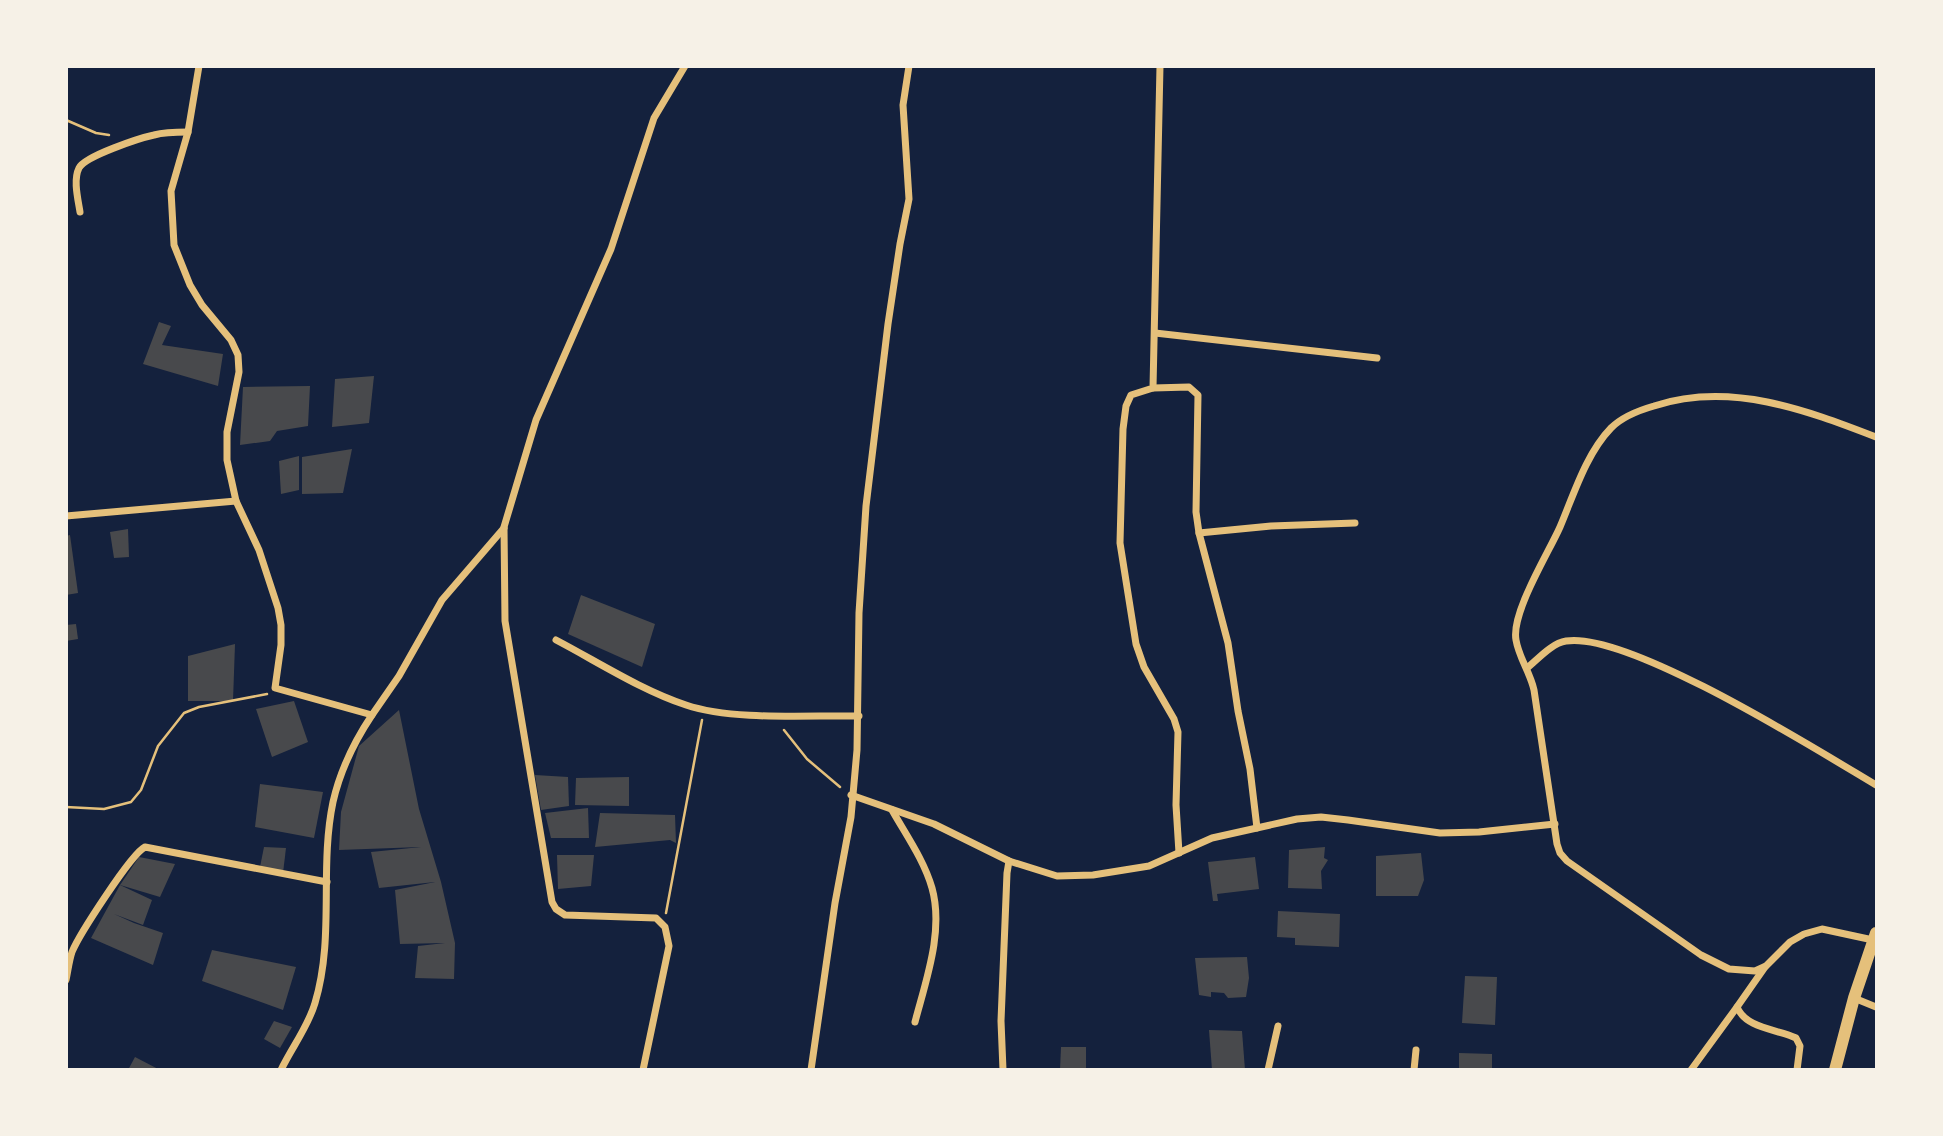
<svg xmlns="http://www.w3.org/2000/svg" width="1943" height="1136" viewBox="0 0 1943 1136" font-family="Helvetica,sans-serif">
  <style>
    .building { fill: #48494c }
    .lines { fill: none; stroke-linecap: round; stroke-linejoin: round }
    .path { stroke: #e5c07b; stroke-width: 2.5 }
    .minor { stroke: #e5c07b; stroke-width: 7 }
    .tertiary { stroke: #e5c07b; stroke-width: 12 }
  </style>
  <rect width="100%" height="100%" fill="#14213d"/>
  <g class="building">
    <polygon points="159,322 171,326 162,345 223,354 218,386 143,364"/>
    <polygon points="374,376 369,423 332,427 335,379"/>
    <polygon points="310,386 308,426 277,431 270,441 240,445 243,387"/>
    <polygon points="352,449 343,493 302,494 302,457"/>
    <polygon points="299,456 299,490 281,494 279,461"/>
    <polygon points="128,529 129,557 114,558 110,532"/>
    <polygon points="70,535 78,593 66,595 66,536"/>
    <polygon points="581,595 655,624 642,667 568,634"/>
    <polygon points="76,624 78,639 66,641 66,625"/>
    <polygon points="235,644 233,701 188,701 188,656"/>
    <polygon points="294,701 308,742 272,757 256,709"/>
    <polygon points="399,710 419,809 441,882 455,943 454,979 415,978 418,946 445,943 400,944 395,890 435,882 379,888 371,852 421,847 339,850 341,812 359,746"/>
    <polygon points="535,775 568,777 569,806 541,810"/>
    <polygon points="629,777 629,806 575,805 576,778"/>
    <polygon points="260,784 323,792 314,838 255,827"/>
    <polygon points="588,808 589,838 551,838 545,813"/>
    <polygon points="600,813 675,815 676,843 670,840 595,847"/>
    <polygon points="264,847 286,848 283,873 260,867"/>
    <polygon points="1325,847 1324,858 1328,860 1321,871 1322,889 1288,888 1289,850"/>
    <polygon points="1421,853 1424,880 1418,896 1376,896 1376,856"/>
    <polygon points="557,855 594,855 591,886 558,889"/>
    <polygon points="139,857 175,864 160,897 120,885"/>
    <polygon points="1255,857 1259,889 1217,894 1218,901 1213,901 1208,862"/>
    <polygon points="120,885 152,900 143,925 114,914 134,923 163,933 153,965 91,938"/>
    <polygon points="1278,911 1340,914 1339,947 1295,945 1295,938 1277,937"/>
    <polygon points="212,950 296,967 283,1010 202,981"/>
    <polygon points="1247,957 1249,978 1246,997 1228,998 1224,993 1211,992 1211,997 1199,995 1195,958"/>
    <polygon points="1465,976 1497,977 1495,1025 1462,1023"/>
    <polygon points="274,1021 292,1027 280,1048 264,1039"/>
    <polygon points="1209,1030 1242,1031 1245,1070 1212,1070"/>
    <polygon points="1061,1047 1086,1047 1086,1070 1060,1070"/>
    <polygon points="1459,1053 1492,1054 1492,1070 1459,1070"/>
    <polygon points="135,1057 160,1070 128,1070"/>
  </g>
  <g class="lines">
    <g class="path">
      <polyline points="66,120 96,133 109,135"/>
      <polyline points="784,730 807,759 840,787"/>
      <polyline points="66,807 104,809 131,802 141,790 158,746 184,713 199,707 267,694"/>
      <polyline points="666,913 702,720"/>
    </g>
    <g class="minor">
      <polyline points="199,66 188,132 171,191 174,245 190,285 202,305 231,340 238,355 239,372 227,432 227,460 236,501 259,550 278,608 281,625 281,645 275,688 372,715 399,676 442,600 504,528"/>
      <polyline points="1160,66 1153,388 1131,395 1126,406 1123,429 1120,543 1136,644 1144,667 1174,719 1178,732 1176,805 1179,853"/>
      <path d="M80,212C78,199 73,180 79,168C85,156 140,138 154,135C165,132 176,132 188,132"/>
      <polyline points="1155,333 1377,358"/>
      <polyline points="1153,388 1189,387 1198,395 1196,512 1199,533 1228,643 1238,711 1250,769 1257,828"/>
      <polyline points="66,516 236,501"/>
      <polyline points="1199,533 1271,526 1355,523"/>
      <path d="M556,640C598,662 641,690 686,705C733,721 809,715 859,716"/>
      <path d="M1527,668C1538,659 1552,643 1566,641C1628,631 1817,750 1876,785"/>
      <polyline points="851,795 934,824 1009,861 1057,876 1093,875 1149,866 1212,838 1297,819 1321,817 1348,820 1440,833 1479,832 1555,824"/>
      <path d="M892,810C906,835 924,860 932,888C944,931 926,980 915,1022"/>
      <path d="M1873,940L1822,929L1804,934L1790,942L1766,966L1755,971L1729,969L1701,955L1567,861L1560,853L1557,844L1534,690C1530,672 1519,658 1516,640C1511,613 1548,554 1560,527C1574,494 1586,454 1611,428C1622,417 1640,410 1654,406C1730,381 1806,410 1876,437"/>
      <path d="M1765,967L1737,1007C1746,1029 1778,1029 1796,1038L1800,1046L1797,1070"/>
      <path d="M66,980C68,971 69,961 72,952C79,935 131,854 145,847L327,882"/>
      <polyline points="1854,998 1876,1007"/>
      <path d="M281,1070C292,1047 308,1027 315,1003C335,936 319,869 333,802C340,771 354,742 372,715"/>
      <polyline points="643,1070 669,946 665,927 656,918 565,915 556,909 552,902 505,621 504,527 536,420 611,249 654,118 685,66"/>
      <polyline points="811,1070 835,903 851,817 857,750 859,613 866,506 888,324 900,244 909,199 903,105 909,66"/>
      <polyline points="1003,1070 1001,1021 1007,873 1009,861"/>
      <polyline points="1268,1070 1278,1026"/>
      <polyline points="1414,1070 1416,1050"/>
      <polyline points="1691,1070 1737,1007"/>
    </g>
    <polyline class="tertiary" points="1835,1070 1854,998 1876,933"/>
  </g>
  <rect width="1943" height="1136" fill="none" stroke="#f6f1e7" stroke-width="136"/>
</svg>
